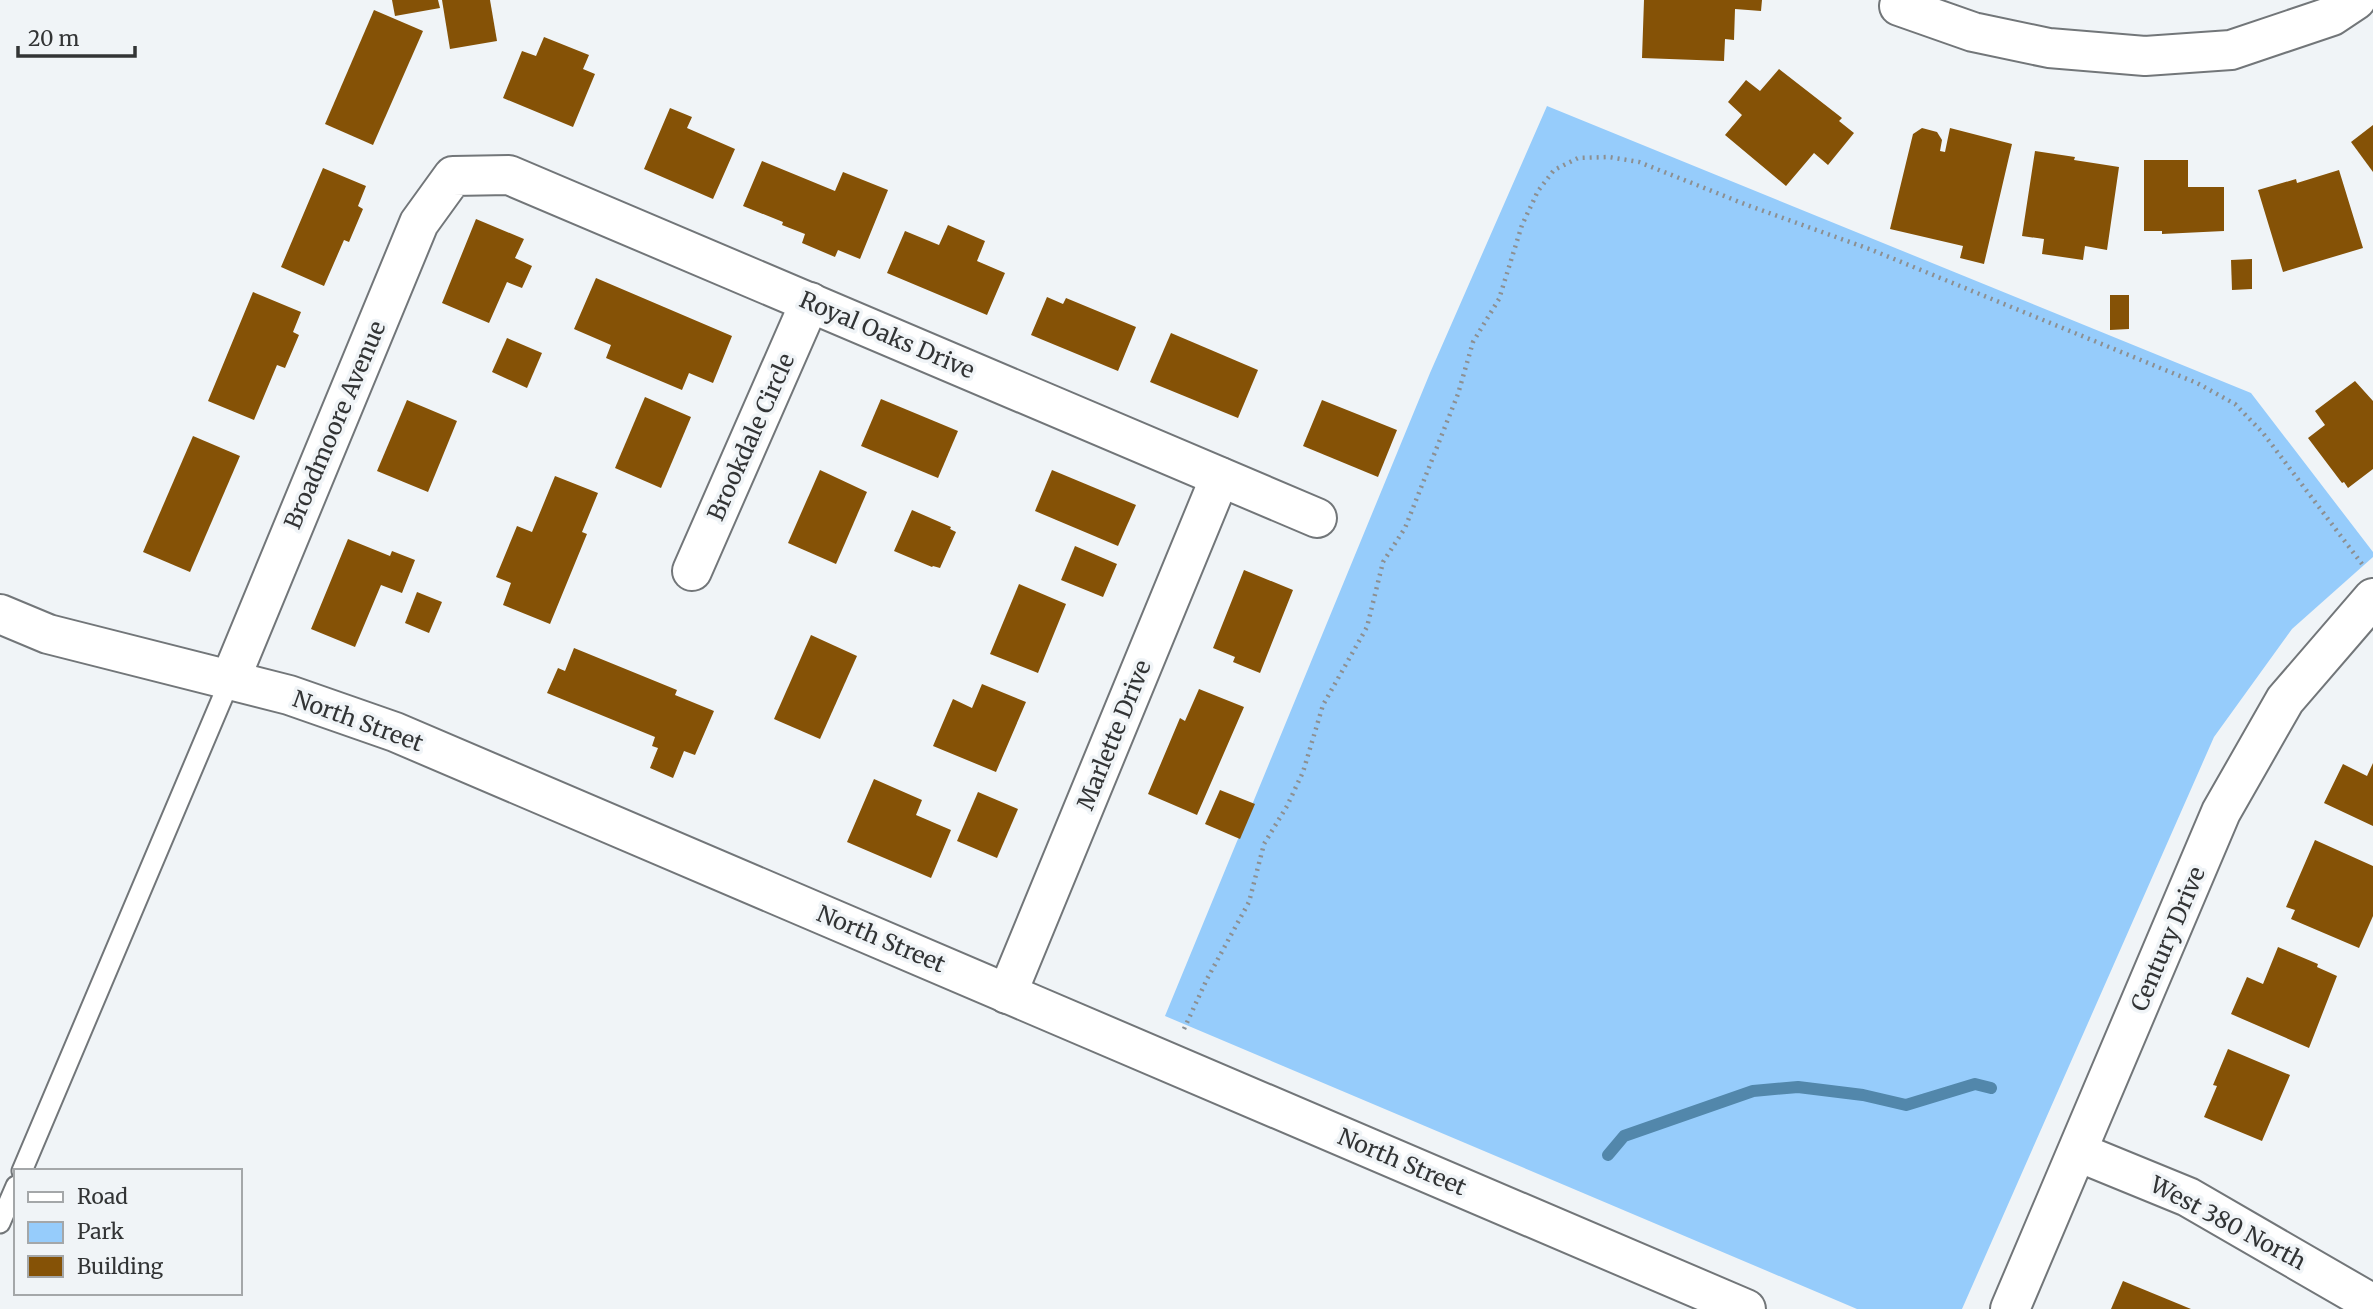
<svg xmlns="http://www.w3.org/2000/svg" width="2373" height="1309" viewBox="0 0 2373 1309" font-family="Merriweather,serif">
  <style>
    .green { fill: #96ccfb }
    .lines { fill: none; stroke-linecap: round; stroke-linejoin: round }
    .stream { stroke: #5287ab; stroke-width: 12 }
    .building { fill: #855206 }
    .lane-casing { stroke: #727679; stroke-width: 23 }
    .street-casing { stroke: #727679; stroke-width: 42 }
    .path { stroke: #8c8f91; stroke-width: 4.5; stroke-dasharray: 2 5; stroke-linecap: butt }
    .lane { stroke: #fff; stroke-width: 19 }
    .street { stroke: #fff; stroke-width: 38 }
    .labels { text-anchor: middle; stroke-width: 7; stroke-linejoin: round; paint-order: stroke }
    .street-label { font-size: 23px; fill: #323435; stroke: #f0f4f7 }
  </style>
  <rect width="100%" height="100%" fill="#f0f4f7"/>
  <polygon class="green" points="1547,106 2251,393 2373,552 2373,557 2292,629 2214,737 1962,1309 1857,1309 1165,1016 1430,373"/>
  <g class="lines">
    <polyline class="stream" points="1608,1155 1624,1136 1753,1091 1798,1087 1863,1095 1906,1105 1975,1084 1991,1088"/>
  </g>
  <g class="building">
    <polygon points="392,0 438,0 440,8 395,16"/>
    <polygon points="442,0 490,0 497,41 450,49"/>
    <polygon points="1644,0 1762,0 1761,11 1735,9 1734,40 1725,39 1724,61 1642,58"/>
    <polygon points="374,10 423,31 373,145 325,124"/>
    <polygon points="544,37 589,55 583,69 595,74 573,127 503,98 522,51 536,56"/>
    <polygon points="1779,69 1842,118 1839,121 1854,133 1828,165 1814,153 1786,186 1725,135 1742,115 1728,102 1746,80 1760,91"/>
    <polygon points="670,108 692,117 687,128 735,149 713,199 644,169"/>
    <polygon points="2373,125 2373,172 2351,142"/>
    <polygon points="1922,128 1937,132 1942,140 1940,151 1945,152 1950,128 2012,144 1984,264 1960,258 1963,246 1890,229 1913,134"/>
    <polygon points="2035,151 2075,157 2074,160 2119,167 2107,250 2085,246 2083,260 2042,254 2044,239 2022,236"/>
    <polygon points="2144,160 2188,160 2188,187 2224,187 2224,231 2162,234 2162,231 2144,231"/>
    <polygon points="762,161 835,191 843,172 888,190 860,259 838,250 835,257 802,243 805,234 782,225 783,222 743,206"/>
    <polygon points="323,168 366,186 358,206 363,209 349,242 344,240 324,286 281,267"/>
    <polygon points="2339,170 2363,248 2283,272 2258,190 2296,179 2297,183"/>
    <polygon points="476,219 524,239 515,258 532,266 522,288 507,282 489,323 442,303"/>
    <polygon points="948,225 985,241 977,261 1005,273 987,315 887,273 905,231 939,245"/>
    <polygon points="2252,259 2252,289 2232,290 2231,260"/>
    <polygon points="596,278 732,336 713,383 689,373 682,390 606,358 611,345 574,329"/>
    <polygon points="253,292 301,312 293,332 299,335 285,368 277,365 254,420 208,401"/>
    <polygon points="2110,295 2129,295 2129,329 2110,330"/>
    <polygon points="1047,297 1063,304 1066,298 1136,327 1118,371 1031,335"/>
    <polygon points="1171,333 1258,370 1238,418 1150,382"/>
    <polygon points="507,338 542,353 527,388 492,372"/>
    <polygon points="2355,381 2373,401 2373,469 2348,488 2344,482 2342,483 2308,438 2325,425 2315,411"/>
    <polygon points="645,397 691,417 661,488 615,468"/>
    <polygon points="881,399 958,431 938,478 861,446"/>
    <polygon points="407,400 457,421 428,492 377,471"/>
    <polygon points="1322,400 1397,430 1378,477 1303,446"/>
    <polygon points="193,436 240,456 190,572 143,552"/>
    <polygon points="820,470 867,492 836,564 788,543"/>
    <polygon points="1052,470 1136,505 1118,546 1035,511"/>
    <polygon points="555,476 598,493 582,532 587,534 550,624 503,605 511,583 496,577 517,526 532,532"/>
    <polygon points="912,510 951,527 950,529 956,532 940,568 933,566 932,567 894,551"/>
    <polygon points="348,539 390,556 392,551 415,560 402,593 381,585 355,647 311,629"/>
    <polygon points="1075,546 1117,564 1103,597 1061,580"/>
    <polygon points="1244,570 1293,590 1260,673 1233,662 1235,657 1213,648"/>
    <polygon points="1019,584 1066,604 1038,673 990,654"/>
    <polygon points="417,592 442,602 429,633 405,623"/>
    <polygon points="811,635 857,656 820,739 774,719"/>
    <polygon points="574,648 677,690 675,695 714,711 695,755 684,751 673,778 650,768 658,748 652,746 655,737 547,693 558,668 565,671"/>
    <polygon points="982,684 1026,702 996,772 933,746 953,699 972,708"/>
    <polygon points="1199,689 1244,707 1197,815 1148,794 1180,718 1185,721"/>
    <polygon points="2373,763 2373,826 2324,803 2343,764 2367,776"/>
    <polygon points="874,779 922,800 916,815 951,830 931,878 847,842"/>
    <polygon points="1220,790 1255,804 1240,839 1205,824"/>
    <polygon points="978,792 1018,809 997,858 957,841"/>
    <polygon points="2315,840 2373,866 2373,916 2359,948 2291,919 2295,910 2286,907"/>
    <polygon points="2278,947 2318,964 2317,967 2337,976 2309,1048 2231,1014 2247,977 2263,984"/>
    <polygon points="2228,1049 2290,1075 2262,1141 2204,1117 2217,1086 2213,1085"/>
    <polygon points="2123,1281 2191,1309 2111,1309"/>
  </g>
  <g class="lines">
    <defs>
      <g id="lane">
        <polyline points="22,1171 230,680"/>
        <polyline points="0,1223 16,1186"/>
      </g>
      <g id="street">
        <polyline points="1902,0 1899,6 1973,32 2049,48 2145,56 2231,50 2332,16 2356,0"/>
        <polyline points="692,571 810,302"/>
        <polyline points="0,614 48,634 289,695 395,732 1746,1309"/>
        <polyline points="230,680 419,223 453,176 509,175 1317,518"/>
        <polyline points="1007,994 1220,477"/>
        <polyline points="2078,1152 2188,1197 2373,1304"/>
        <polyline points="2010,1309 2221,812 2285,700 2373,598"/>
      </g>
    </defs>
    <use href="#lane" class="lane-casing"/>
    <use href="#street" class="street-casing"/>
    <polyline class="path" points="1184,1029 1207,979 1249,902 1264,844 1287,806 1303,772 1323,705 1367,627 1383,562 1405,528 1458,394 1473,342 1499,299 1522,225 1538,191 1554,170 1578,158 1609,157 1639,162 1747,205 1872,250 2197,383 2235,404 2263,433 2362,564"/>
    <use href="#lane" class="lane"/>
    <use href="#street" class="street"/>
  </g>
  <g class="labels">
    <g class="street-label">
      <text transform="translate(887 335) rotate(23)" y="8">Royal Oaks Drive</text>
      <text transform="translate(335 425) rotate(-67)" y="8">Broadmoore Avenue</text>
      <text transform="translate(751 437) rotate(-66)" y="8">Brookdale Circle</text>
      <text transform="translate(358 721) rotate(20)" y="8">North Street</text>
      <text transform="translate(1114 735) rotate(-68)" y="8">Marlette Drive</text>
      <text transform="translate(881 939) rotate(23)" y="8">North Street</text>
      <text transform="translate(2168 939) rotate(-67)" y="8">Century Drive</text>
      <text transform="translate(1402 1162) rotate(23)" y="8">North Street</text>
      <text transform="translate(2228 1223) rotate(28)" y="8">West 380 North</text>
    </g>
  </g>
  <rect x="14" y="1169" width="228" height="126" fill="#f0f4f7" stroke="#a4a7a9" stroke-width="2"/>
  <rect x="28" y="1192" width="35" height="10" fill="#ffffff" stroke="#a4a7a9" stroke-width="2"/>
  <text x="77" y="1204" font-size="21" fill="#323435">Road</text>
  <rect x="28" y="1222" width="35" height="21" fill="#96ccfb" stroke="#a4a7a9" stroke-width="2"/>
  <text x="77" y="1239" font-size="21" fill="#323435">Park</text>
  <rect x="28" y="1256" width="35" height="21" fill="#855206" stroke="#a4a7a9" stroke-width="2"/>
  <text x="77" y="1274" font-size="21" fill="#323435">Building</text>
  <path d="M18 46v10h117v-10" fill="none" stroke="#323435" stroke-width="3.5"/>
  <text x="28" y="46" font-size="21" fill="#323435" stroke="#f0f4f7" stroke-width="5" paint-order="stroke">20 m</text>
</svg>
